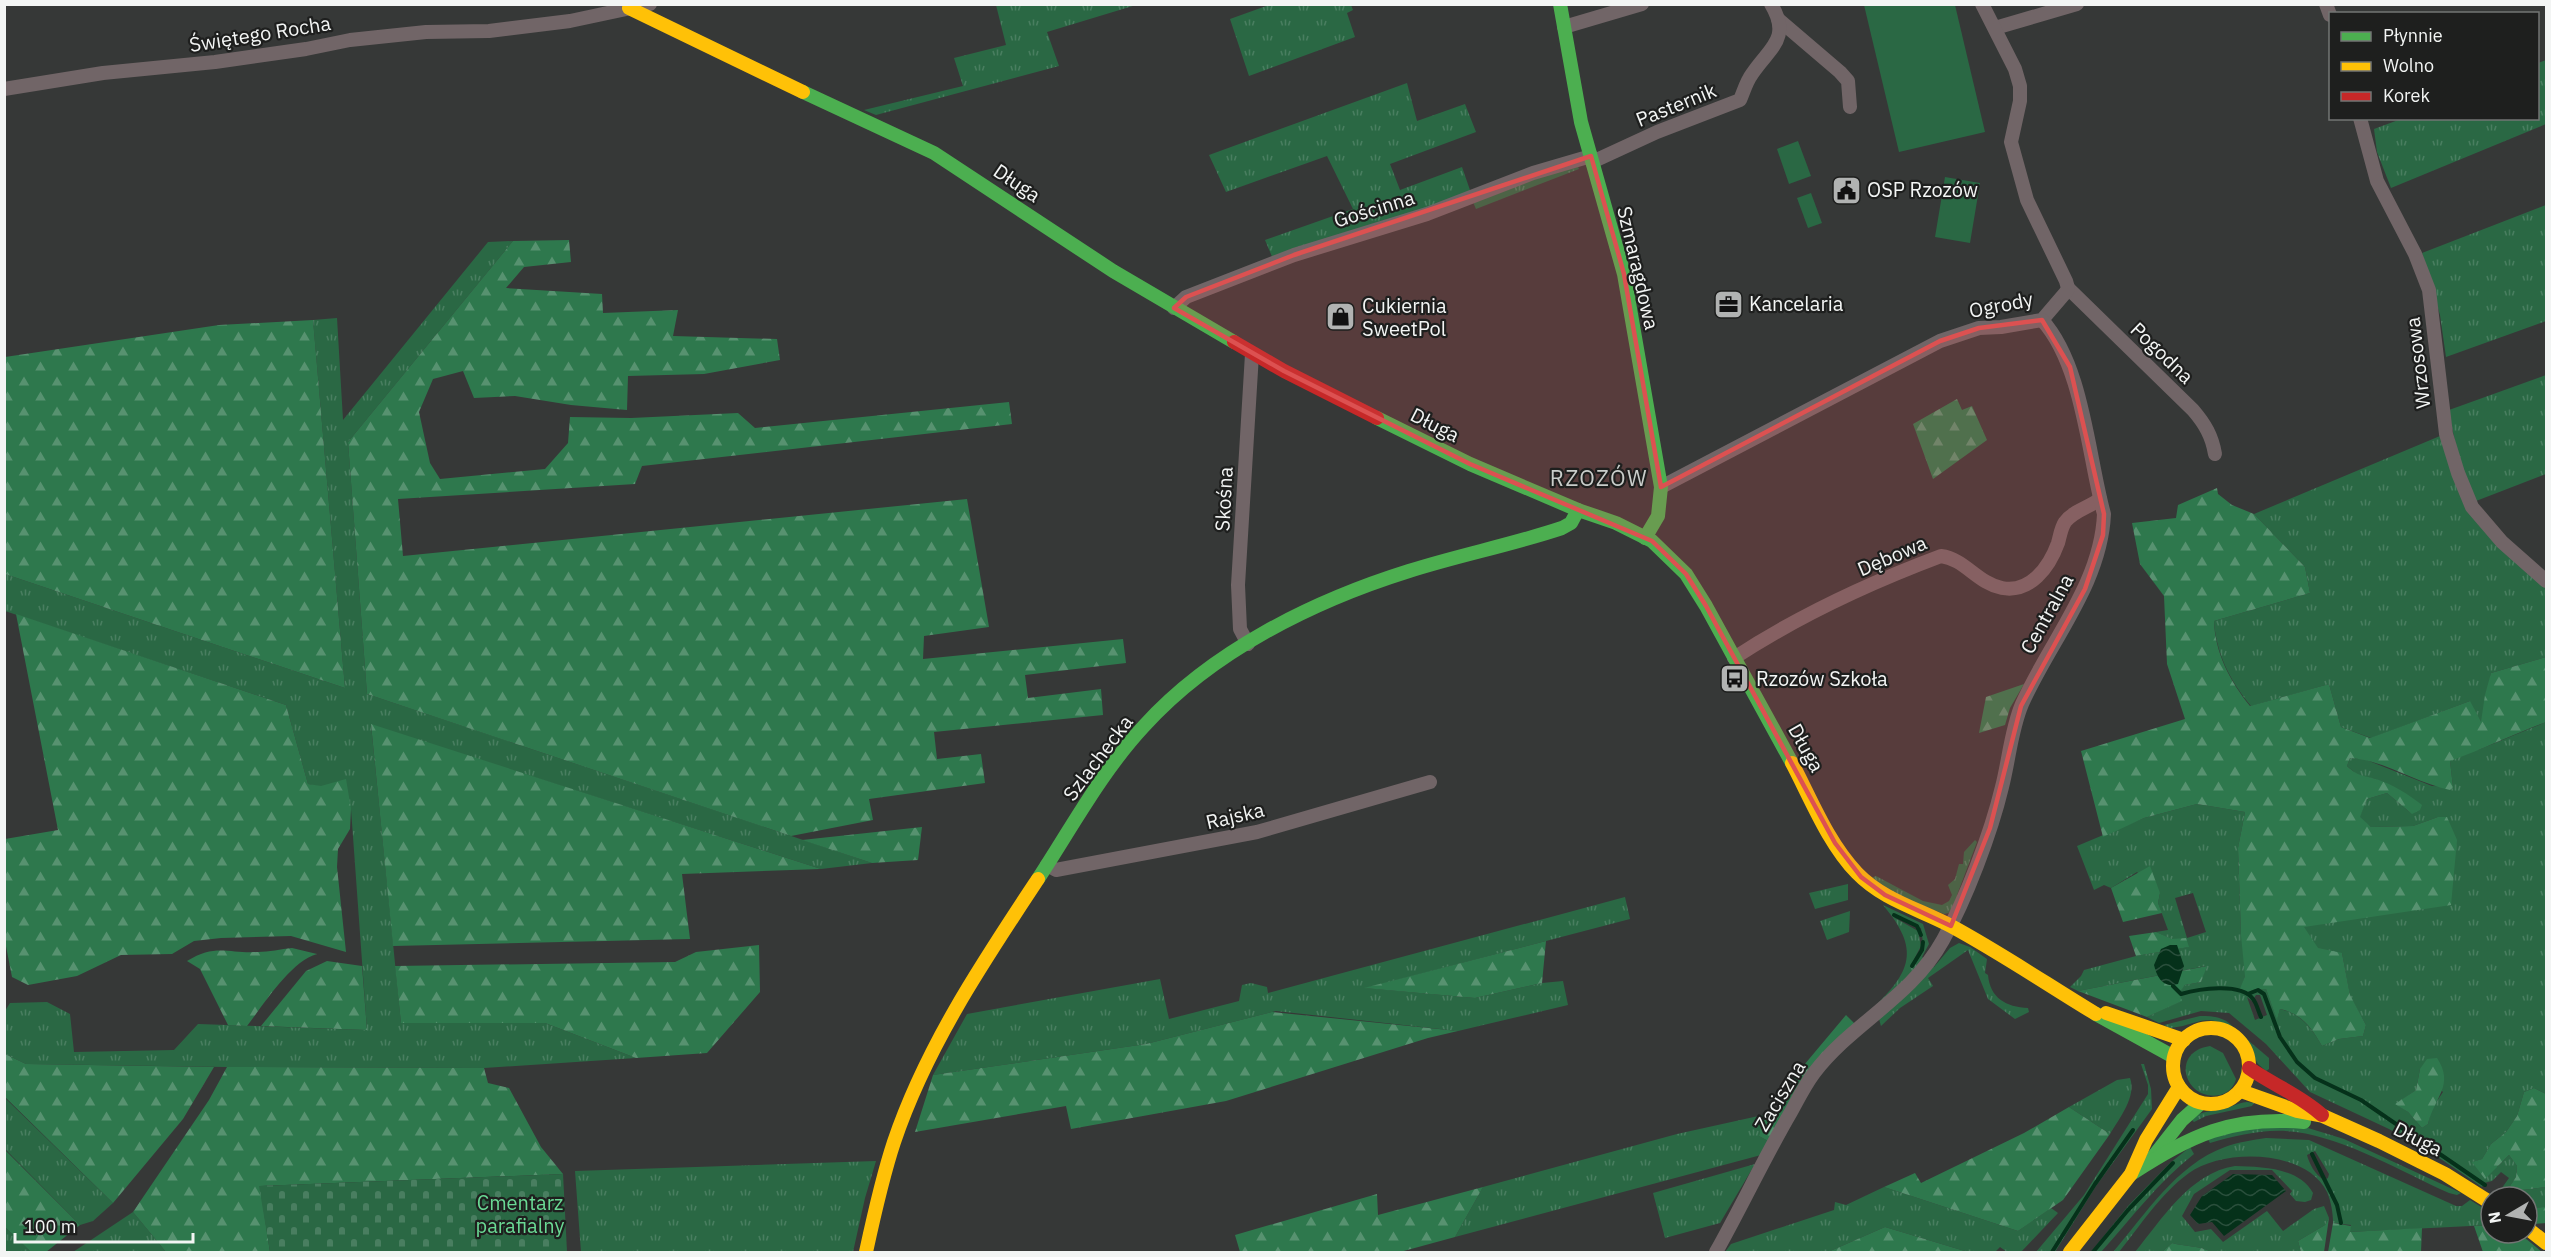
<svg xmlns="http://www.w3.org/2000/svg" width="2551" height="1257" viewBox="0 0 2551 1257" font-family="'IBM Plex Sans',sans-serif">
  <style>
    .grass { fill: url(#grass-tufts); fill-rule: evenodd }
    .forest { fill: url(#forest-firs) }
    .cemetery { fill: url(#cemetery-stones) }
    .green { fill: #2a6844 }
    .water { fill: url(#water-waves) }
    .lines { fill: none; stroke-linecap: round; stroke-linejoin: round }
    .stream { stroke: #05311a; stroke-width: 4 }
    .street { stroke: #716567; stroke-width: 14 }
    .fast { stroke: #4caf50; stroke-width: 14 }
    .slow { stroke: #ffc107; stroke-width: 14 }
    .jam { stroke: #c62828; stroke-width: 14 }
    .marked { fill: #dc5151; fill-opacity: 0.2; stroke: #dc5151; stroke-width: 4.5; stroke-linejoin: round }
    .labels { text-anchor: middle; stroke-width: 4.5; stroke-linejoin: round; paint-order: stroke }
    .street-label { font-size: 20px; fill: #f3f5f4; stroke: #1e1f1e }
    .poi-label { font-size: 20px; fill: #f3f5f4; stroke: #1e1f1e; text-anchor: start }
    .park-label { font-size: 20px; fill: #6ad994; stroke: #1e1f1e }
    .quarter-label { font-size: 22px; letter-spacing: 1.5px; fill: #c9cdca; stroke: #1e1f1e }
  </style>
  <defs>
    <pattern id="grass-tufts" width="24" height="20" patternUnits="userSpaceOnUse" patternTransform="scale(1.5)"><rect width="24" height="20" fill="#2a6844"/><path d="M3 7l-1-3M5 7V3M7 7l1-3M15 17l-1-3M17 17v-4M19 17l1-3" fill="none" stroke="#497e60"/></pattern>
    <pattern id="forest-firs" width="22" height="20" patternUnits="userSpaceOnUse" patternTransform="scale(1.5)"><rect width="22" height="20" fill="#2e784d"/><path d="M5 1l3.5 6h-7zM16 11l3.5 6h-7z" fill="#579270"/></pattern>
    <pattern id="cemetery-stones" width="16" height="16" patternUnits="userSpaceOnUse" patternTransform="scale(1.5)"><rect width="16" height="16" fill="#2a6844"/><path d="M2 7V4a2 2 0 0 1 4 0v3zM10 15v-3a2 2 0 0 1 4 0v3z" fill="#497e60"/></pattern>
    <pattern id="water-waves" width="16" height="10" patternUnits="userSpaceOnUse" patternTransform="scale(1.5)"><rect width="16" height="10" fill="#05311a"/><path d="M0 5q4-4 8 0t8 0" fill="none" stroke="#2a4f3c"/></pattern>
  </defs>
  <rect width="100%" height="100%" fill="#363837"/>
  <g class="grass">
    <polygon points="996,5 1136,5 1047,32 1059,66 876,115 864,110 963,86 954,58 1006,45"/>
    <polygon points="1269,5 1351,5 1353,10 1347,13 1355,37 1249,76 1230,19"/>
    <polygon points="2546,60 2546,124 2391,188 2377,152 2374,129 2401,119 2538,118 2538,63"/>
    <polygon points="1407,83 1417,121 1465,104 1476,132 1390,164 1400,190 1462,167 1471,193 1273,259 1265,240 1353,209 1327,156 1226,192 1209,155"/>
    <polygon points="1577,164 1579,169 1476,209 1473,202"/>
    <polygon points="2546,205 2546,321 2446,357 2440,315 2422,253"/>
    <polygon points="513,241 348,442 367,694 872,863 821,869 371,725 401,1023 545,1023 636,1058 484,1068 227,1067 26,1064 5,1054 5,1011 10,1003 47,1002 70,1014 74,1052 174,1050 198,1024 367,1030 351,809 321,787 308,784 286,705 5,611 5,574 345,688 313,320 337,318 343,420 488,242"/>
    <path d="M2546,375V474L2476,501C2462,472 2454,442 2449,410Z"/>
    <path d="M2440,436L2458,485L2546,585V657L2491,673L2478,750L2546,722V1094L2534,1088L2524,1092L2517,1116L2506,1132L2491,1144L2482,1159L2473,1162L2497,1167L2509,1155L2517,1166L2516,1177L2506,1192L2546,1187V1207L2527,1208V1197H2502L2499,1192L2509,1178L2501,1172L2492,1181L2484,1183L2482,1187L2429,1151L2389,1129L2310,1092L2266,1044L2229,1013L2201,1011L2159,1023L2147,1017L2181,1001L2178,993L2185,985L2201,982L2206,966L2078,991L2070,987L2081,976L2084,970L2136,956L2188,947L2156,932L2168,930L2158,903L2160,893L2137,872L2111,888L2104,885L2094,890L2077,846L2144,818L2197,804L2245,812L2238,848L2241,935L2438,817L2413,826L2371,827L2359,818L2367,799L2387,793L2412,814L2376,779L2359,776L2347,766L2350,758L2364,759L2432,786L2453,787L2450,761L2470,701L2371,738L2341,727L2329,684L2251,706C2230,681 2216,653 2214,621L2310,593L2305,567L2254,514ZM2193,893L2206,932L2187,938L2175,898ZM2342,953L2350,996L2366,1025L2363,1036L2339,1039L2322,1046C2311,1027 2301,1014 2280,1009L2277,1019L2266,989H2256L2247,992L2241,989L2245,976ZM2256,995H2260L2267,1015L2255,1020L2247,997L2252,1001ZM2420,1069L2443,1092L2431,1110L2428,1124L2422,1128L2408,1112L2396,1104L2416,1090Z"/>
    <polygon points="1975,840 1977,842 1957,895 1960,897 1949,913 1944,914 1900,897 1871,878 1876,876 1923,901 1942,905 1949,901 1952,895 1948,885 1955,879 1959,864 1963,864 1964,852"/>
    <polygon points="1848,884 1848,900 1815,909 1809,893"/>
    <polygon points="1625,897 1630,919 1366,988 1475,998 1542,983 1563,981 1568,1005 1458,1031 1276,1011 1146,1044 933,1075 967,1014 1160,979 1169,1019 1239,1001 1242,985 1251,983 1267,987 1268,993"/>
    <path d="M1883,905L1923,924L1929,944L1922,957L1925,959L1912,976L1872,1009C1911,972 1921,950 1883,905ZM1895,915L1921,928L1924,950L1913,967L1911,965L1921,946L1918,931L1895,918L1893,916Z"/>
    <polygon points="1850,911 1849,932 1827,940 1820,921"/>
    <path d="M1959,943L1970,947L1987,959L1985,973L1988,975C1990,998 2006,1007 2028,1008L2029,1012L2015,1019L1988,999L1968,950L1928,978L1933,986L1900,1008L1881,1026L1879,1019L1931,965L1934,967L1950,948Z"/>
    <path d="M2200,1016C2213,1016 2225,1017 2233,1027C2199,1013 2201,1025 2170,1028L2164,1025Z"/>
    <polygon points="2243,1036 2269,1058 2269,1069 2266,1071 2258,1064"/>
    <path d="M2210,1046L2223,1053L2236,1079C2234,1087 2228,1093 2220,1095C2185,1102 2169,1052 2210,1046Z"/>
    <polygon points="2141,1064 2144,1064 2151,1089 2152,1109 2096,1186 2055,1252 2036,1252 2084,1195 2148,1094 2148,1085"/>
    <path d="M2130,1078C2137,1096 2119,1119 2110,1134L2069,1107L2117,1080Z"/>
    <polygon points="4,1097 113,1203 93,1221 80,1225 5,1149"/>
    <path d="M2247,1102L2254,1103L2252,1106L2206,1116L2194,1122L2191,1119C2202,1110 2211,1112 2223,1109C2232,1107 2237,1103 2247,1102Z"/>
    <polygon points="1763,1115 1759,1136 1768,1141 1761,1155 1455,1237 1483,1187 1677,1134"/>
    <path d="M2240,1127L2308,1128L2344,1139L2461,1193L2457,1195L2449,1193C2402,1172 2347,1139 2296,1132C2267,1128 2238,1135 2210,1143L2206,1136Z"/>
    <path d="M2266,1138L2309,1140L2456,1206H2462L2470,1200L2491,1213V1225L2349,1232L2351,1225L2333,1223C2333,1213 2331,1201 2327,1192C2306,1149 2223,1148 2189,1173C2161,1193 2140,1226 2119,1252H2113C2146,1214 2176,1165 2225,1147C2238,1142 2253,1140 2266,1138ZM2315,1151L2329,1174L2328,1178L2324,1180C2315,1175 2309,1163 2307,1155Z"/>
    <path d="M2190,1147L2194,1154C2158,1182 2131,1219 2101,1252H2091L2129,1205L2170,1163Z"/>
    <polygon points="876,1161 865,1198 853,1252 581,1252 575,1171"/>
    <polygon points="1755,1164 1720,1223 1665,1238 1653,1193"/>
    <path d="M2235,1166C2261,1167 2299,1167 2313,1193L2311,1200L2305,1202L2296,1201L2290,1194L2292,1191L2272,1170H2230L2194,1194L2182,1216L2195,1232L2211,1229L2223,1242L2267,1211L2283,1231L2314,1209L2324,1206L2329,1218L2325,1225L2298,1241L2301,1252H2211C2200,1245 2185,1247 2172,1243L2162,1252H2135C2162,1219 2190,1173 2235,1166Z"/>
    <polygon points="1884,1187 2018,1231 2051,1208 2058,1213 2021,1252 2007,1252 2000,1247 1995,1252 1968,1252 1885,1227 1828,1252 1725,1252 1731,1244 1834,1210 1835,1202 1846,1205"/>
    <polygon points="133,1212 166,1252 73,1252"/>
    <polygon points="5,1227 31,1252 5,1252"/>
  </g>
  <g class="forest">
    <polygon points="569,240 571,262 524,267 506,288 602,294 603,313 678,310 673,336 777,339 780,360 704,374 628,376 627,410 571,405 515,396 474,398 463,371 433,379 419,412 430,463 440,479 545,469 568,443 570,417 631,418 738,413 755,428 1009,402 1012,424 642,466 635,484 398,499 403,556 967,499 989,627 924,636 923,659 1123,639 1126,663 1025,675 1028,698 1101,689 1103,715 934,732 937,759 981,754 985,783 869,799 873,820 791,836 367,694 348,442 513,241"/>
    <polygon points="313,320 345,688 5,574 5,357 219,325"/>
    <polygon points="1957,399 1962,410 1972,406 1987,440 1933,479 1913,424"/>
    <path d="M2217,488L2218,494L2232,505L2254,514L2305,567L2310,593L2214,621C2215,653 2230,681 2250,706L2329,684L2341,727L2370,738L2470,701L2481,722L2485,695L2491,673L2546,657V722C2514,734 2483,749 2450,761L2453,787L2450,790C2416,783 2384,760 2350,758L2347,766C2359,777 2362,775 2376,779C2394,785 2408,794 2422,805L2420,810L2412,814L2387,793L2367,799L2360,817L2371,827L2413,826L2438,817H2447L2457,840L2451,905L2304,927L2318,948L2342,953L2350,995L2366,1025L2363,1036L2339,1039L2322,1046C2311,1027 2302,1014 2280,1009L2277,1020L2266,989H2256L2247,992L2240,989L2245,976L2241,935L2238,848L2245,812L2197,804L2144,818L2103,837L2081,751L2185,719L2167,664L2164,596L2140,564L2132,523L2176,518L2178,505Z"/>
    <polygon points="16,614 286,705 308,784 321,786 346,779 351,809 350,829 338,849 337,867 346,952 291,936 221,938 194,941 172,954 121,955 77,976 28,985 12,977 5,941 5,839 58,830"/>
    <polygon points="2024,684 2010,708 2005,725 1979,733 1986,697"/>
    <polygon points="371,724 821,869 682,874 690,939 393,946"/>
    <polygon points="922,827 918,860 872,863 802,840"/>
    <polygon points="2150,866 2160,893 2158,903 2162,913 2123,922 2111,888"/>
    <polygon points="2156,932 2172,939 2186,938 2189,947 2136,956 2129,936"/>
    <polygon points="1546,941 1542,983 1475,998 1364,988"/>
    <polygon points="759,945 760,992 707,1053 636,1058 545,1023 401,1023 395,966 675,962 696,952"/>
    <path d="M292,948L317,954C291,961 264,1004 247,1026L228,1025L200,969L187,961C216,943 229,954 258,952C269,952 281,949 292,948Z"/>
    <polygon points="327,961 362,966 367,1030 261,1026 306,971"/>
    <polygon points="2207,966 2201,982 2185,985 2179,993 2182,1001 2147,1017 2078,991"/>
    <polygon points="1272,1012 1458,1031 1428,1038 1226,1101 1071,1129 1066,1106 915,1132 933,1075 1146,1044"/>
    <polygon points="1846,1015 1855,1024 1768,1141 1759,1136 1763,1115 1777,1112 1782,1107 1794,1077"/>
    <polygon points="5,1054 26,1064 214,1067 183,1119 113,1203 5,1097"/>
    <path d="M2437,1058C2455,1085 2434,1098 2428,1124L2422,1128L2408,1112L2395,1104L2416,1090L2420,1069L2427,1059Z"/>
    <polygon points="227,1067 484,1068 488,1083 509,1088 541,1147 563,1174 260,1186 270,1252 166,1252 133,1212 209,1100"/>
    <polygon points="2534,1088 2546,1094 2546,1187 2506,1192 2516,1177 2517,1166 2509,1155 2485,1179 2472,1162 2482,1159 2491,1144 2506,1132 2517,1116 2524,1092"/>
    <polygon points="2069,1107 2110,1134 2063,1200 2018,1231 1884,1187 1915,1173 1921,1183 2024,1133"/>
    <polygon points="4,1149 80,1225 46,1252 31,1252 5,1227"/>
    <polygon points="1483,1187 1455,1237 1400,1252 1240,1252 1235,1235 1377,1194 1378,1215"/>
    <polygon points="2546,1207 2546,1223 2534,1224 2527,1218 2527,1208"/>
    <polygon points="2329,1218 2324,1252 2301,1252 2298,1241 2325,1225"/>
    <polygon points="2333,1223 2351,1226 2350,1232 2422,1228 2421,1252 2328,1252"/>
    <polygon points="2491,1225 2491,1233 2519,1233 2542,1252 2483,1252 2474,1226"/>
    <polygon points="1885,1227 1968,1252 1828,1252"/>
    <path d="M2172,1243C2185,1247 2200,1245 2211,1252H2162Z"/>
  </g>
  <polygon class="cemetery" points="563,1174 567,1252 270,1252 259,1186"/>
  <g class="green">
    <polygon points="1864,5 1955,5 1985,132 1899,152"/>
    <polygon points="1798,141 1811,176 1789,184 1777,149"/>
    <polygon points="1945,177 1980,183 1970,243 1935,237"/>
    <polygon points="1811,193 1822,223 1808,228 1797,198"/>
  </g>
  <g class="water">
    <path d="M2170,945H2177L2184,966L2178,984C2164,989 2157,978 2154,965L2161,949Z"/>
    <polygon points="2233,1174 2272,1175 2286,1191 2224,1236 2212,1222 2198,1224 2190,1215 2202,1196"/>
  </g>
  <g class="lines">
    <g class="stream">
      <polyline points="1894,915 1917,926 1921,935"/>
      <polyline points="1912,966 1922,950 1923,942"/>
      <path d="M2173,986L2181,994C2198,989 2241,982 2253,999C2257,1004 2258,1011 2261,1017"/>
      <polyline points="2248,994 2258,990 2264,994 2280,1037 2297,1062 2315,1078 2361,1100 2485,1185"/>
      <polyline points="2312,1154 2337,1205 2341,1223"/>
      <polyline points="2502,1196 2503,1197"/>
      <polyline points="2052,1252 2095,1184 2133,1130"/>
      <polyline points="2093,1252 2128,1210 2173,1163"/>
    </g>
    <g class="street">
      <polyline points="2326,4 2330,15"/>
      <polyline points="1778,19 1840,72 1848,81 1850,107"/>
      <polyline points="1564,27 1642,4"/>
      <polyline points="1995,28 2077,4"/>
      <polyline points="4,89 103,73 215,62 306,49 350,40 426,32 489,31 570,21 650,4"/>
      <polyline points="2360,118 2377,181 2415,254 2429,290 2446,434 2458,473 2472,507 2502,542 2546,581"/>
      <path d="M1592,162L1657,132L1740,100C1744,91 1746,82 1752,74C1769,48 1792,39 1771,4"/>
      <path d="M2068,288L2193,410C2205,424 2212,436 2215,454"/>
      <polyline points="1174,308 1186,297 1294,255 1427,214 1533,173 1591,156"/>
      <polyline points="1661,487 1940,341 1979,328 2001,327 2042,320 2066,292 2068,288 2066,281 2027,200 2011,142 2020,101 2020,86 2015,69 1982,4"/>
      <polyline points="1248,644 1240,629 1238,585 1252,354"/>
      <path d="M1734,658C1798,616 1869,583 1941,556C1965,559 1977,583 2002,588C2030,593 2049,568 2058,543C2060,536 2061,528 2065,522C2073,511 2090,507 2100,499"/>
      <polyline points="1047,865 1056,870 1257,832 1430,782"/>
      <path d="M1716,1252C1742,1206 1764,1158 1791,1112C1798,1099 1805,1085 1814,1073C1852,1023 1911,998 1943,940C1966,899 1991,833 2002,787C2009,760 2011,730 2022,704C2050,641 2101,584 2104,514C2088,456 2083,365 2042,320"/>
    </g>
    <g class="fast">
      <polyline points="1560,4 1581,122 1624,274 1661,487 1658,516 1645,538"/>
      <polyline points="803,92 934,153 1113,271 1234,342"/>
      <polyline points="1377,418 1470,464 1578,510 1616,523 1652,541 1686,574 1706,606 1792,763"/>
      <path d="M1038,879C1072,827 1102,771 1144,726C1212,651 1313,601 1409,571C1459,555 1511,545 1562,528L1571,523L1578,510"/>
      <polyline points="2096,1014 2174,1057"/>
      <polyline points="2153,1157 2182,1120 2201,1103"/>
      <path d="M2131,1174C2192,1135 2230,1116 2304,1122"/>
    </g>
    <g class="slow">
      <polyline points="629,8 803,92"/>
      <path d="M1792,763C1811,799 1828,843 1857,873C1883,900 1919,909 1951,926C2001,953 2048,985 2096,1014"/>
      <polyline points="2106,1013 2184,1040"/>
      <circle cx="2211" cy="1066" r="38"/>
      <polyline points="2241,1091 2297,1111 2323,1116 2379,1141 2445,1174 2491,1203"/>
      <polyline points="2527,1228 2546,1243"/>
      <path d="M866,1252C874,1215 882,1178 894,1142C926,1047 983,962 1038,879"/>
      <polyline points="2070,1252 2131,1174 2146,1140 2179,1087"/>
    </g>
    <g class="jam">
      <polyline points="1234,342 1284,371 1377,418"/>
      <path d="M2249,1068C2273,1085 2300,1095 2322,1115"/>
    </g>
  </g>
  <path class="marked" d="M1591,156L1624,274L1661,487L1940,341L1979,328L2042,320L2070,367L2104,514L2103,535L2085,589L2021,706L1990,828L1951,926L1885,895L1861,877L1835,843L1706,606L1686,574L1652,541L1470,464L1284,371L1174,308L1186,297L1294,255Z"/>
  <defs>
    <symbol id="civic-square" viewBox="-11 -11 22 22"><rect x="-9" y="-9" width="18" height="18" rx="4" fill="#b1b3b2" stroke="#1e1f1e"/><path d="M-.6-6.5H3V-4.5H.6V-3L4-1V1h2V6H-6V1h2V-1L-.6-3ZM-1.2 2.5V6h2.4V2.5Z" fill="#111"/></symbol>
    <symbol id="office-square" viewBox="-11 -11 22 22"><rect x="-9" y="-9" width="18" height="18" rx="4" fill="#b1b3b2" stroke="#1e1f1e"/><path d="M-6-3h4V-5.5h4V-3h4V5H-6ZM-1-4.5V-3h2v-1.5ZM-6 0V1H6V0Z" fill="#111"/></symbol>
    <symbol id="shop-square" viewBox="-11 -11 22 22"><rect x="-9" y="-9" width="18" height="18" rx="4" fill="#b1b3b2" stroke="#1e1f1e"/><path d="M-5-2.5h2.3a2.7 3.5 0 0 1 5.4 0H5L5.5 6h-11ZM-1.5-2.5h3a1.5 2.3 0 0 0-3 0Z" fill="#111"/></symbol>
    <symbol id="bus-square" viewBox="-11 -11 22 22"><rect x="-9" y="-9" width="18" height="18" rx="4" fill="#b1b3b2" stroke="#1e1f1e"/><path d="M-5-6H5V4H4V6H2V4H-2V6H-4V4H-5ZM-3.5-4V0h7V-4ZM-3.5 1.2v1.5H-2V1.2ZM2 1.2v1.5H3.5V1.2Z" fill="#111"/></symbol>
  </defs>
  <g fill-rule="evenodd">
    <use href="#civic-square" x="1830" y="174" width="33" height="33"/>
    <use href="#office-square" x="1712" y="288" width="33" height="33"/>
    <use href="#shop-square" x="1324" y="300" width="33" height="33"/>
    <use href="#bus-square" x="1718" y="662" width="33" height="33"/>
  </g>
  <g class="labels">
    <g class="street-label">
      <text transform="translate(260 34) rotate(-9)" y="7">Świętego Rocha</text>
      <text transform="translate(1676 105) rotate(-22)" y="7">Pasternik</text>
      <text transform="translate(1017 183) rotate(34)" y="7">Długa</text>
      <text transform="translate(1374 209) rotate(-17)" y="7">Gościnna</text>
      <text transform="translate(1638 268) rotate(77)" y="7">Szmaragdowa</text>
      <text transform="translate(2001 305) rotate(-11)" y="7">Ogrody</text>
      <text transform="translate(2162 353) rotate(44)" y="7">Pogodna</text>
      <text transform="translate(2418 363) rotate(-97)" y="7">Wrzosowa</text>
      <text transform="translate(1435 425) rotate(27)" y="7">Długa</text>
      <text transform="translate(1224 499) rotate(-87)" y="7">Skośna</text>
      <text transform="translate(1892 556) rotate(-23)" y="7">Dębowa</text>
      <text transform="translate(2047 614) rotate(-61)" y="7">Centralna</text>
      <text transform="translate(1806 748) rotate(61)" y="7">Długa</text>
      <text transform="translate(1098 758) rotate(-53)" y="7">Szlachecka</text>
      <text transform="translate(1235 816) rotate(-13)" y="7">Rajska</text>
      <text transform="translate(1780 1096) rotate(-59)" y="7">Zaciszna</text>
      <text transform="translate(2418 1139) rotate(27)" y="7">Długa</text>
    </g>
    <g class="poi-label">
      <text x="1867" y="197">OSP Rzozów</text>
      <text x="1749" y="311">Kancelaria</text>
      <text x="1362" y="313">Cukiernia<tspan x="1362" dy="23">SweetPol</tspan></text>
      <text x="1756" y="686">Rzozów Szkoła</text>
    </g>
    <g class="park-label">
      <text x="520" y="1210">Cmentarz<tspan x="520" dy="23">parafialny</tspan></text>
    </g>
    <g class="quarter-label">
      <text x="1599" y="486">RZOZÓW</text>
    </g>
  </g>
  <rect width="2551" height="1257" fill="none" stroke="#f3f5f4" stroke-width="12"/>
  <rect x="2329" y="12" width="210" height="108" fill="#1e1f1e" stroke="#737574" stroke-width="1.5"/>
  <rect x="2341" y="32" width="30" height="9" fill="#4caf50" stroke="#737574" stroke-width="1.5"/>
  <text x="2383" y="42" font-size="18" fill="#f3f5f4">Płynnie</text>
  <rect x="2341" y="62" width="30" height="9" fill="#ffc107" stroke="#737574" stroke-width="1.5"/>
  <text x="2383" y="72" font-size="18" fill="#f3f5f4">Wolno</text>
  <rect x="2341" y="92" width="30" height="9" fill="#c62828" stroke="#737574" stroke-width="1.5"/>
  <text x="2383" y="102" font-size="18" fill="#f3f5f4">Korek</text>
  <g transform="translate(2509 1215) rotate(260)"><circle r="28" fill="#1e1f1e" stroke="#737574" stroke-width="1.5"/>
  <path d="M0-4.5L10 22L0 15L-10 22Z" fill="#b1b3b2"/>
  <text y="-9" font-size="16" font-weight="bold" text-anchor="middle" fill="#f3f5f4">N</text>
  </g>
  <path d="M15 1233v9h178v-9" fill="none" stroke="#f3f5f4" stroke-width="3"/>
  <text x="24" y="1233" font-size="18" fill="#f3f5f4" stroke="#1e1f1e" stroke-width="4.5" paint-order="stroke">100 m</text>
</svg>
